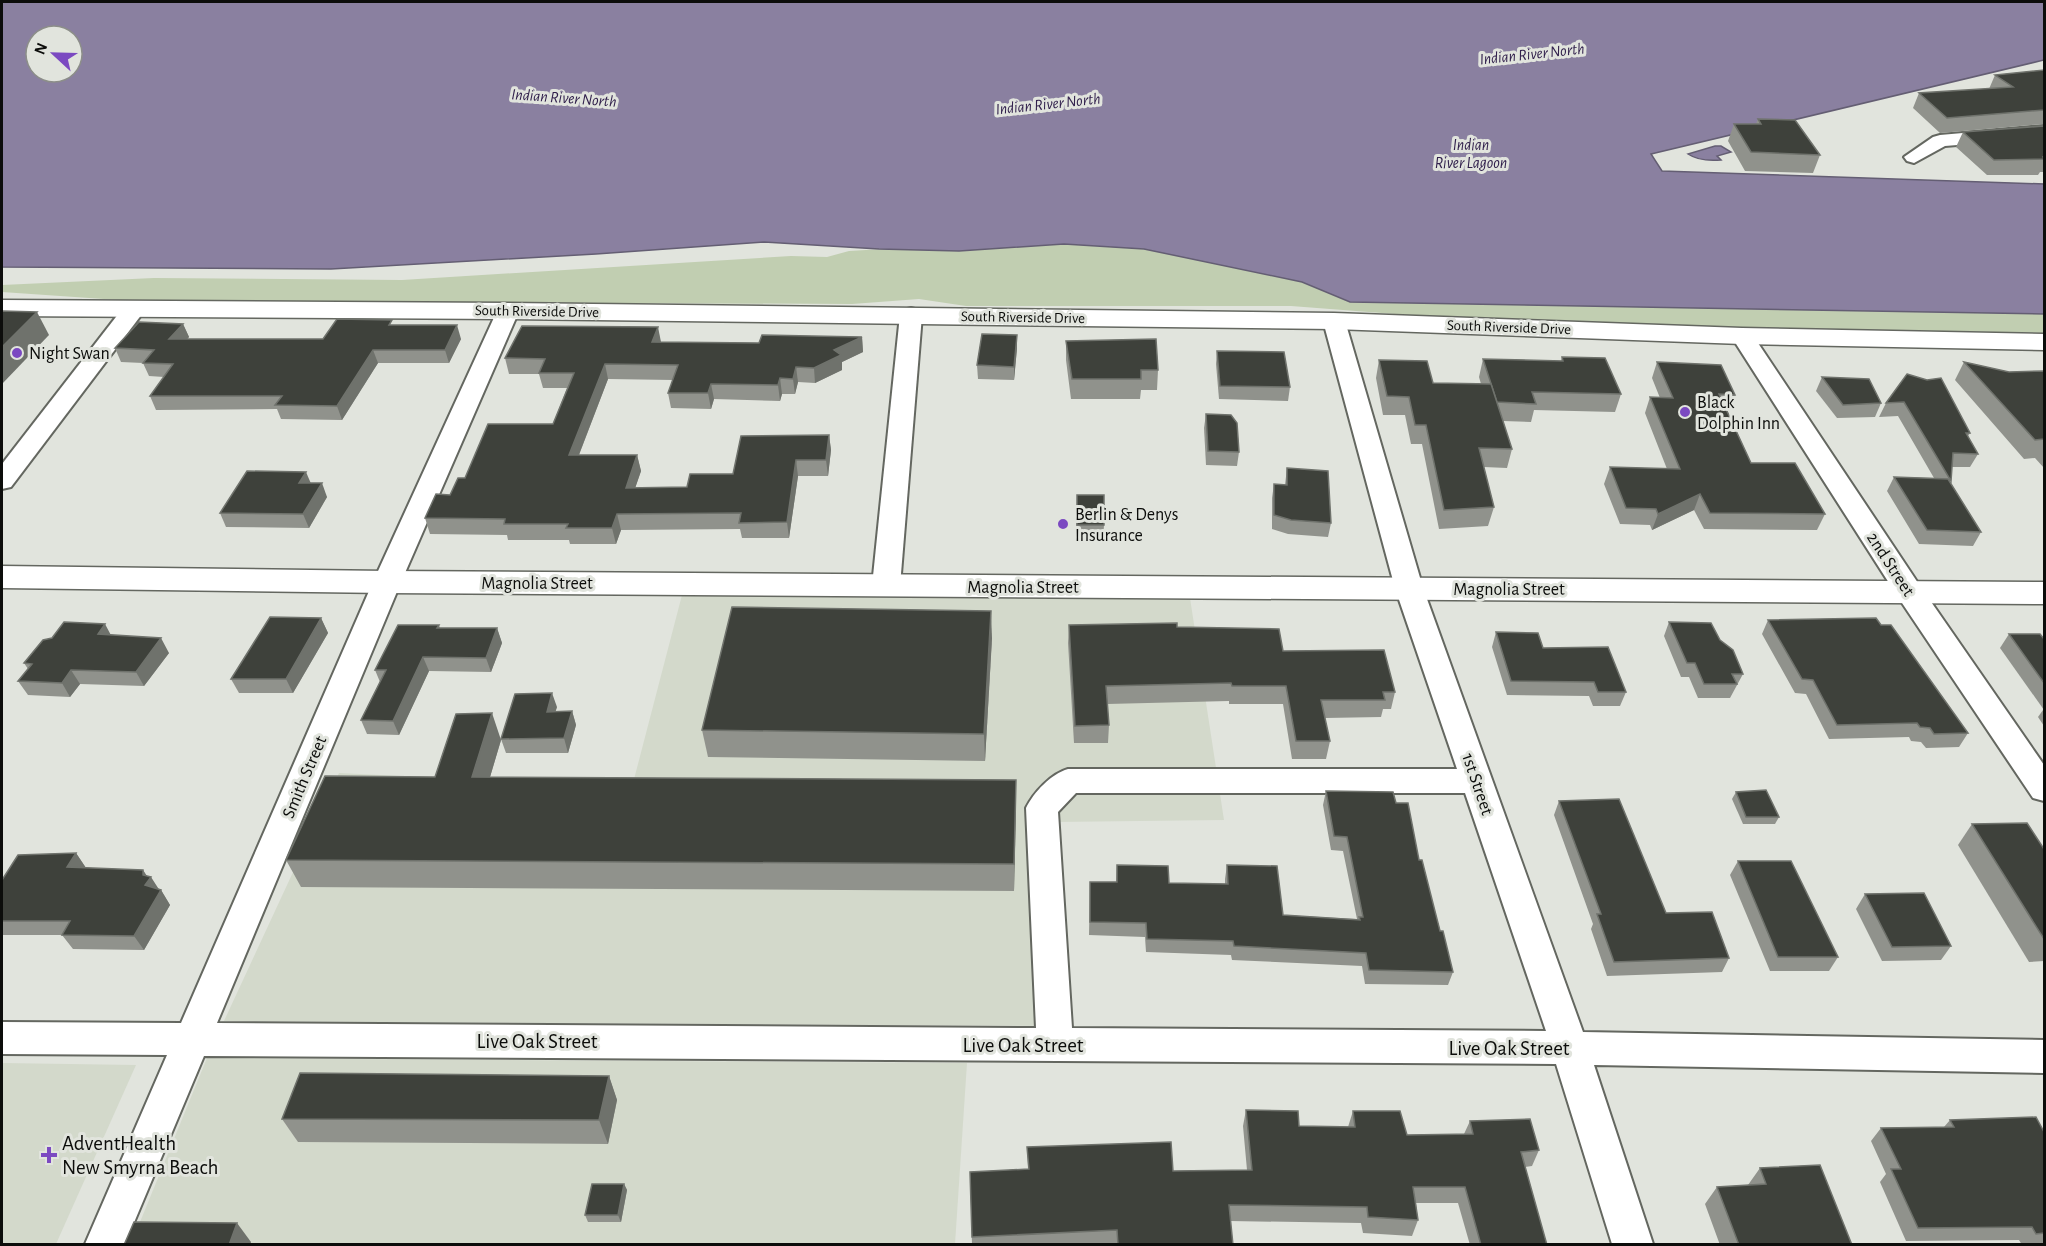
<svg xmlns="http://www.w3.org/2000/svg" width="2046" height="1246" viewBox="0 0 2046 1246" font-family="'Alegreya Sans',sans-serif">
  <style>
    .built { fill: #d3d9cb }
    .green { fill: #c1ceb1 }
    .water { fill: #8a80a0; stroke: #645e73; stroke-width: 1.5; fill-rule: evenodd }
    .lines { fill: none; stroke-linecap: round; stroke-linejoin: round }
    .minor-casing { stroke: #646760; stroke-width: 4 }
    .tertiary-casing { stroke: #646760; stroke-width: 3 }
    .minor { fill: #fff; fill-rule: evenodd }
    .tertiary { fill: #fff; fill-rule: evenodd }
    .wall { fill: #90928c }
    .shaded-wall { fill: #6f726c }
    .building { fill: #3e413b; stroke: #6f726c; stroke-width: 1.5 }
    .poi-dot { fill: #7b49c1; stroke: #e1e4dd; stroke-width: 2 }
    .labels { text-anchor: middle; stroke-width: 6; stroke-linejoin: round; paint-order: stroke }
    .far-street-label { font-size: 15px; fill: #0c0d0b; stroke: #e1e4dd }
    .far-water-label { font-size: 16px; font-style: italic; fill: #31204c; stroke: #e1e4dd }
    .poi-label { font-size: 18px; fill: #0c0d0b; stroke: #e1e4dd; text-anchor: start }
    .street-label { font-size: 18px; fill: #0c0d0b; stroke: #e1e4dd }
    .near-street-label { font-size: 21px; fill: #0c0d0b; stroke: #e1e4dd }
    .near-poi-label { font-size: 21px; fill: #0c0d0b; stroke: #e1e4dd; text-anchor: start }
  </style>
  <rect width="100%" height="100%" fill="#e1e4dd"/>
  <g class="built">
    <polygon points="682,595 1190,598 1224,820 1055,822 1062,1026 224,1021 339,773 632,787"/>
    <polygon points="207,1058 967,1063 955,1244 131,1244"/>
    <polygon points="2,1063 136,1065 56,1244 2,1244"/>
  </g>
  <polygon class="green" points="1064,244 1144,249 1302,282 1350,302 2044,314 2044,333 1512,323 1291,306 966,306 919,299 852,304 133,301 2,292 2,285 154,278 402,280 791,256 827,257 849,251 883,249 959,251"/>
  <g class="water">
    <path d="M2,2H2044V60L1651,154L1662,171L2044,184V314L1350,302L1302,282L1144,249L1064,244L959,251L879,249L764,242L596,254L331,269L2,267ZM36,36H72V72H36Z"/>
    <path d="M1715,146H1721L1731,152L1717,156L1721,160C1710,161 1697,160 1688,154Z"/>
  </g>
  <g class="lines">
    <defs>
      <g id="minor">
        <polygon points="2044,126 2044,138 1945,146 1914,163 1907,161 1904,157 1933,137 1940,135"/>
        <polygon points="134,302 142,304 145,309 142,314 11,487 2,489 2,464 126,304"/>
        <path d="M508,304L516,306L519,311L401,582L217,1023L1036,1028L1026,808C1034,792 1051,774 1068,769H1457L1395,588L1323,321L1326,316L1334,314L1342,316L1345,321L1423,588L1583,1032L2044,1040V1073L1594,1065L1653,1244H1612L1556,1064L204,1056L125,1244H85L167,1055L2,1054V1022L181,1023L373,582L497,311L500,306ZM1076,793H1465L1546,1031L1072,1028L1058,812Z"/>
        <polygon points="911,308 919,310 922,315 900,586 896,593 886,595 876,593 872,586 900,315 903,310"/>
        <polygon points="1742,329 1750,331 1918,583 2044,765 2044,801 2033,798 1898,597 1731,336 1734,331"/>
      </g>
      <g id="tertiary">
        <polygon points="2,300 508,303 1334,313 1742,328 2044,334 2044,350 1742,344 1334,329 508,319 2,316"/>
        <polygon points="2,566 387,571 2044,582 2044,604 387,593 2,588"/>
      </g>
    </defs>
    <use href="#minor" class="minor-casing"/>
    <use href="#tertiary" class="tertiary-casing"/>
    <use href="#minor" class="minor"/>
    <use href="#tertiary" class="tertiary"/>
  </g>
  <g class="wall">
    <polygon points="2044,70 2044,124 1940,133 1913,108 1919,93 1989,89 1995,75"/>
    <polygon points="1758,119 1820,155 1813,173 1745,171 1728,141 1734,124 1756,124"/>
    <polygon points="2044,126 2044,172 2040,172 2038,175 1987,175 1956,147 1963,132"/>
    <polygon points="183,324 189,337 187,339 323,339 394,325 461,339 449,363 378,363 342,420 281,419 277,409 156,410 150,396 164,377 149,376 143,363 121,362 115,348"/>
    <polygon points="1017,335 1017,348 1014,380 978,379 977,365"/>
    <polygon points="862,337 863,352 842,362 842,370 815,383 798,382 795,394 782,394 780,401 714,399 711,409 671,408 668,393 673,380 608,379 579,455 637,455 641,471 635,488 687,487 733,474 829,435 831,450 828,476 798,476 789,538 742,538 740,529 621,530 616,544 570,544 569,540 508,540 507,535 430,534 425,518 450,495 465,478 553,424 567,388 543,388 539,374 509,374 505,358 661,342 759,343"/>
    <polygon points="1066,341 1158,370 1157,390 1141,390 1140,399 1071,399 1066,360"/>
    <polygon points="1217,351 1290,387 1288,401 1219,399 1216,364"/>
    <polygon points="1562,357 1621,394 1615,412 1534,410 1531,422 1503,421 1512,449 1507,468 1484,467 1494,507 1488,526 1439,529 1422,444 1411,444 1405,415 1383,415 1376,378 1379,360 1433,383 1481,384 1479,377 1483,359 1561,361"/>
    <polygon points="1657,362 1735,395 1729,411 1727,410 1751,463 1825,514 1817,530 1704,529 1694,510 1652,530 1650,525 1620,524 1604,484 1610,467 1667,469 1645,413 1650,397 1660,398 1652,378"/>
    <polygon points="1964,362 2009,372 2044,371 2044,468 2035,458 2024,459 1955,380"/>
    <polygon points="1907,374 1970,433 1968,436 1978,454 1970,467 1952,467 1950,483 1981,532 1973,546 1919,544 1887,491 1894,477 1934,478 1898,416 1879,417 1886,403"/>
    <polygon points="1822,377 1881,403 1875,417 1837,418 1816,391"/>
    <polygon points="1206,414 1239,452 1237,466 1206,465 1204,428"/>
    <polygon points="1287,468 1331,523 1328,537 1288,534 1272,529 1272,498 1274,484 1285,485"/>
    <polygon points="311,483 327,497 309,528 226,527 220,513"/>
    <polygon points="1077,495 1104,525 1103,539 1076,539"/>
    <polygon points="321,618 328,633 293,693 239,693 231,679"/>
    <polygon points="1768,620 1881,625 1968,733 1959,747 1926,748 1921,742 1911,741 1909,737 1829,739 1806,694 1795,693 1762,634"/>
    <polygon points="1669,622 1720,640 1743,674 1730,698 1698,698 1689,677 1681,677 1664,636"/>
    <polygon points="439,625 440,628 497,628 502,643 491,672 429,671 399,735 367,734 361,720 380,682 375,670"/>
    <polygon points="1069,625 1177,627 1283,651 1395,692 1391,709 1383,709 1381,717 1325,718 1330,741 1326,759 1292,759 1283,704 1229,704 1229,701 1107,704 1109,725 1108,743 1074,743 1068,643"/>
    <polygon points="1496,632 1543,648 1626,692 1620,706 1593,706 1589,696 1507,695 1492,647"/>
    <polygon points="2009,634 2044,639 2044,710 2000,648"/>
    <polygon points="111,635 169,653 144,686 80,684 70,697 28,695 18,681 28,669 24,663"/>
    <polygon points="992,638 985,761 708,757 702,730"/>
    <polygon points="557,707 555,711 572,711 576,725 568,753 506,753 501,739"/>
    <polygon points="2043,710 2044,710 2044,726 2038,717"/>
    <polygon points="501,740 490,777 1016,780 1014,891 301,887 286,860"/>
    <polygon points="1326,791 1396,803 1419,860 1453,972 1448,985 1365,984 1362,966 1232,960 1231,955 1146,952 1145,937 1089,935 1090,882 1116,882 1117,865 1169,883 1225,884 1225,879 1227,865 1283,915 1357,919 1343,851 1331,850 1323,805"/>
    <polygon points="1736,792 1779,817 1775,824 1743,824 1732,799"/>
    <polygon points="1559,801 1666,913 1729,958 1722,972 1607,976 1591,929 1593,924 1554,815"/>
    <polygon points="1972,824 2044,849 2044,961 2029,962 1958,845"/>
    <polygon points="76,853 86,868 143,870 147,876 159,890 161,890 170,905 144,950 73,949 62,935 2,935 2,880"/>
    <polygon points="1738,861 1838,957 1829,971 1770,971 1730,875"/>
    <polygon points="1865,894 1951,946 1941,960 1882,961 1856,909"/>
    <polygon points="609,1076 617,1100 608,1144 298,1142 282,1119"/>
    <polygon points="1246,1110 1299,1126 1348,1127 1353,1111 1407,1135 1464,1134 1470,1121 1539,1150 1532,1166 1525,1167 1547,1245 1470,1245 1458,1203 1416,1203 1418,1220 1412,1236 1363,1233 1361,1223 1230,1221 1233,1245 972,1245 970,1172 1028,1169 1027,1147 1173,1171 1247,1170 1243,1126"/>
    <polygon points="1950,1120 2044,1132 2044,1245 2022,1245 2019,1240 1906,1241 1880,1182 1886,1174 1871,1141 1881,1128 1944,1127"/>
    <polygon points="1760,1168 1852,1245 1720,1245 1705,1204 1717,1187 1748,1185"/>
    <polygon points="624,1184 627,1190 621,1222 588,1222 585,1215"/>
  </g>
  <g class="shaded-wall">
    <polygon points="37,312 49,335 2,384 2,347"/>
    <polygon points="183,324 189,337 175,353 169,339"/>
    <polygon points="457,325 461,339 449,363 445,350"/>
    <polygon points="658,327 661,342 652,342"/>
    <polygon points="1017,335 1017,348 1014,380 1014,367"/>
    <polygon points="862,337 863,352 842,362 842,370 815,383 814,368 834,350"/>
    <polygon points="373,350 378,363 342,420 337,406"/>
    <polygon points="605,364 608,379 573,470 569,455"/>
    <polygon points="796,367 798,382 795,394 793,379"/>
    <polygon points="780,378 782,394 780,401 778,385"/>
    <polygon points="711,384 714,399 711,409 708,393"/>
    <polygon points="829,435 831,450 828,476 826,460"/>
    <polygon points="637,455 641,471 630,503 626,488"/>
    <polygon points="796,460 798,476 789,538 787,522"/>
    <polygon points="306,472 312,486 299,483"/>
    <polygon points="322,483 327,497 309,528 303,514"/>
    <polygon points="1700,494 1694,510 1652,530 1658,514"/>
    <polygon points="617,514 621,530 616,544 612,528"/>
    <polygon points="991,611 992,638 985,761 984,734"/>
    <polygon points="321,618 328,633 293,693 286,679"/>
    <polygon points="105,624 113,639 98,634"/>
    <polygon points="497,628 502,643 491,672 486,658"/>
    <polygon points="161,638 169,653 144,686 136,672"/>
    <polygon points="423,657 429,671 399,735 393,721"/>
    <polygon points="71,670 80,684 70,697 62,683"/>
    <polygon points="552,693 557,707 551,726 547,712"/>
    <polygon points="572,711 576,725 568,753 564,738"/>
    <polygon points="492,713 501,740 482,804 472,777"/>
    <polygon points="1016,780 1016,807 1014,891 1014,864"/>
    <polygon points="76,853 86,868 67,867"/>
    <polygon points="143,870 149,880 151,877 160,891 145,885"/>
    <polygon points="161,890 170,905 144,950 134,936"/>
    <polygon points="609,1076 617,1100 608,1144 599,1120"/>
    <polygon points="624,1184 627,1190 621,1222 618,1215"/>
    <polygon points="237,1223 251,1242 250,1245 229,1245"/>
  </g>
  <g class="building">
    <polygon points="2044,70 2044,110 1947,118 1919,93 2013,87 1995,75"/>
    <polygon points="1758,119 1795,120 1820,155 1751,152 1734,124 1761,124"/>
    <polygon points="2044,126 2044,157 2043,157 2044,159 1994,160 1963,132"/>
    <polygon points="2,311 37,312 2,347"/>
    <polygon points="337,319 392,320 389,325 457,325 445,350 373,350 337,406 275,405 282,396 150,396 173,364 143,363 154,350 115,348 139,322 183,324 169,339 323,339"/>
    <polygon points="522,326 658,327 652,342 759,343 762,335 862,337 834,350 841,355 814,368 796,367 793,379 780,378 778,385 711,384 708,393 668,393 678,365 605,364 569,455 637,455 626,488 687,487 690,474 733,474 741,436 829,435 826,460 796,460 787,522 739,523 741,513 617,514 612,528 566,528 568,524 504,524 505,519 425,518 436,494 450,495 458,478 465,478 488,424 553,424 574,373 539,373 545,359 505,358"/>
    <polygon points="982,334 1017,335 1014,367 977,365"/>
    <polygon points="1156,339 1158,370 1141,370 1141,379 1072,379 1066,341"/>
    <polygon points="1217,351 1284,352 1290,387 1220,386"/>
    <polygon points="1562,357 1605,358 1621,394 1532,392 1536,404 1497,402 1483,359 1563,361"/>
    <polygon points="1379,360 1427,361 1433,383 1491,384 1512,449 1479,448 1494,507 1444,510 1426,425 1415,425 1409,397 1387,396"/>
    <polygon points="1657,362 1721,365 1735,395 1719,394 1751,463 1795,463 1825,514 1710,513 1700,494 1658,514 1656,509 1626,508 1610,467 1680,469 1650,397 1673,398"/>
    <polygon points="1964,362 2009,372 2044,371 2044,439 2035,440"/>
    <polygon points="1907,374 1927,380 1941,378 1970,433 1966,433 1978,454 1953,453 1951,481 1904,402 1886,403"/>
    <polygon points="1822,377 1869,379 1881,403 1843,405"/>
    <polygon points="1206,414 1231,415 1237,423 1239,452 1208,451"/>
    <polygon points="1287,468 1328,471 1331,523 1291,520 1274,515 1274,484 1287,485"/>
    <polygon points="247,471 306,472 299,483 322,483 303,514 220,513"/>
    <polygon points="1894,477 1948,479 1981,532 1927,530"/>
    <rect x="1077" y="495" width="27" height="30"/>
    <polygon points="732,607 991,611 984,734 702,730"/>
    <polygon points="270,617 321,618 286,679 231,679"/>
    <polygon points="1876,618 1881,625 1891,625 1968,733 1934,734 1930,728 1920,727 1917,723 1837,725 1813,680 1802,679 1768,620"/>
    <polygon points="64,622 105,624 98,634 161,638 136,672 71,670 62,683 18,681 32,664 24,663 43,640 52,638"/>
    <polygon points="1669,622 1711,623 1720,640 1733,650 1743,674 1732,674 1737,684 1704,684 1695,663 1687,663"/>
    <polygon points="1177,623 1177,627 1279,629 1283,651 1384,650 1395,692 1383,692 1385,700 1321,700 1330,741 1296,741 1286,686 1232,686 1231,683 1106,686 1109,725 1075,726 1069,625"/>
    <polygon points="398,625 439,625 437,628 497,628 486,658 423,657 393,721 361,720 386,670 375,670"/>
    <polygon points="1496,632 1538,633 1543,648 1608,647 1626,692 1598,692 1594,682 1511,681"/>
    <polygon points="2009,634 2040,634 2044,639 2044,683"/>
    <polygon points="552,693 547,712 572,711 564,738 501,739 515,694"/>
    <polygon points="492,713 472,777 1016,780 1014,864 286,860 325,776 435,777 456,714"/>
    <polygon points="1766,790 1779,817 1746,817 1736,792"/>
    <polygon points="1326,791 1393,792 1396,803 1408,803 1419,860 1422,860 1440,931 1443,931 1453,972 1369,970 1366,953 1234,946 1233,941 1147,939 1146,923 1090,922 1090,882 1117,882 1117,865 1168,866 1169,883 1228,884 1227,865 1277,866 1283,915 1360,920 1359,917 1363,917 1347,837 1334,836"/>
    <polygon points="1619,799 1666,913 1712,912 1729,958 1614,962 1597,914 1601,914 1559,801"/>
    <polygon points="2027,823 2044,849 2044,939 1972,824"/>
    <polygon points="76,853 67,867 143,870 143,875 151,877 145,885 161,890 134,936 62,935 70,921 2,921 2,880 18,855"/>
    <polygon points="1738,861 1791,861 1838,957 1778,957"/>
    <polygon points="1924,893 1951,946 1892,947 1865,894"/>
    <polygon points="300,1073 609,1076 599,1120 282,1119"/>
    <polygon points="1246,1110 1298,1111 1299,1126 1355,1127 1353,1111 1400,1111 1407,1135 1473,1134 1470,1121 1530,1119 1539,1150 1521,1152 1547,1245 1481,1245 1465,1187 1413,1187 1418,1220 1368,1217 1367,1207 1229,1205 1233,1245 1118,1245 1117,1230 972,1237 970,1172 1029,1169 1027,1147 1171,1142 1173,1171 1252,1170"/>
    <polygon points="2036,1117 2044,1132 2044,1233 2036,1234 2032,1227 1918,1228 1891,1169 1901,1169 1881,1128 1954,1127 1950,1120"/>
    <polygon points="1820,1165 1852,1245 1739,1245 1717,1187 1766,1184 1760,1168"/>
    <polygon points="592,1184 624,1184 618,1215 585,1215"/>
    <polygon points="134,1222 237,1223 229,1245 124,1245"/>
  </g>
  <g class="poi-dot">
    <circle cx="17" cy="353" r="6"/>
    <circle cx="1685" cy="412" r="6"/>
    <circle cx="1063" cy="524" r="6"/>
    <path d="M46 1146h6v6h6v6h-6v6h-6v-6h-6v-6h6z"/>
  </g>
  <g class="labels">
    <g class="far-street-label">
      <text transform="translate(537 311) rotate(1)" y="5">South Riverside Drive</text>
      <text transform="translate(1023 317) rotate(1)" y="5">South Riverside Drive</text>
      <text transform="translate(1509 327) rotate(2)" y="5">South Riverside Drive</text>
    </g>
    <g class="far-water-label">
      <text transform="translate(1532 53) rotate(-6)" y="6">Indian River North</text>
      <text transform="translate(564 97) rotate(4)" y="6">Indian River North</text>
      <text transform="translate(1048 103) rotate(-6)" y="6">Indian River North</text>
      <text x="1471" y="150">Indian<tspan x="1471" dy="18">River Lagoon</tspan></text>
    </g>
    <g class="poi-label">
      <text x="29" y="359">Night Swan</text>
      <text x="1697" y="408">Black<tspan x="1697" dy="21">Dolphin Inn</tspan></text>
      <text x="1075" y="520">Berlin &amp; Denys<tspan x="1075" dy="21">Insurance</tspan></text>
    </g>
    <g class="street-label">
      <text transform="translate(1891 564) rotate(57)" y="6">2nd Street</text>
      <text x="537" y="589">Magnolia Street</text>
      <text x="1023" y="593">Magnolia Street</text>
      <text x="1509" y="595">Magnolia Street</text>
      <text transform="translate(304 777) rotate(-67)" y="6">Smith Street</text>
      <text transform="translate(1478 784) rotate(71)" y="6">1st Street</text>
    </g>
    <g class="near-street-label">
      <text x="537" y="1048">Live Oak Street</text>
      <text x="1023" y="1052">Live Oak Street</text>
      <text x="1509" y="1055">Live Oak Street</text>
    </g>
    <g class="near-poi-label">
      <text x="62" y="1150">AdventHealth<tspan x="62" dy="24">New Smyrna Beach</tspan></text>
    </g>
  </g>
  <rect width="2046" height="1246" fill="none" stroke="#0c0d0b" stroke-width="6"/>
  <g transform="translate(54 54) rotate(292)"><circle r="28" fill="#e1e4dd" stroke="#8c8e89" stroke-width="1.5"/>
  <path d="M0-4.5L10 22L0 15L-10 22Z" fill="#7b49c1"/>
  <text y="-9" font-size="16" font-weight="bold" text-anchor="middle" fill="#0c0d0b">N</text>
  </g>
</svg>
